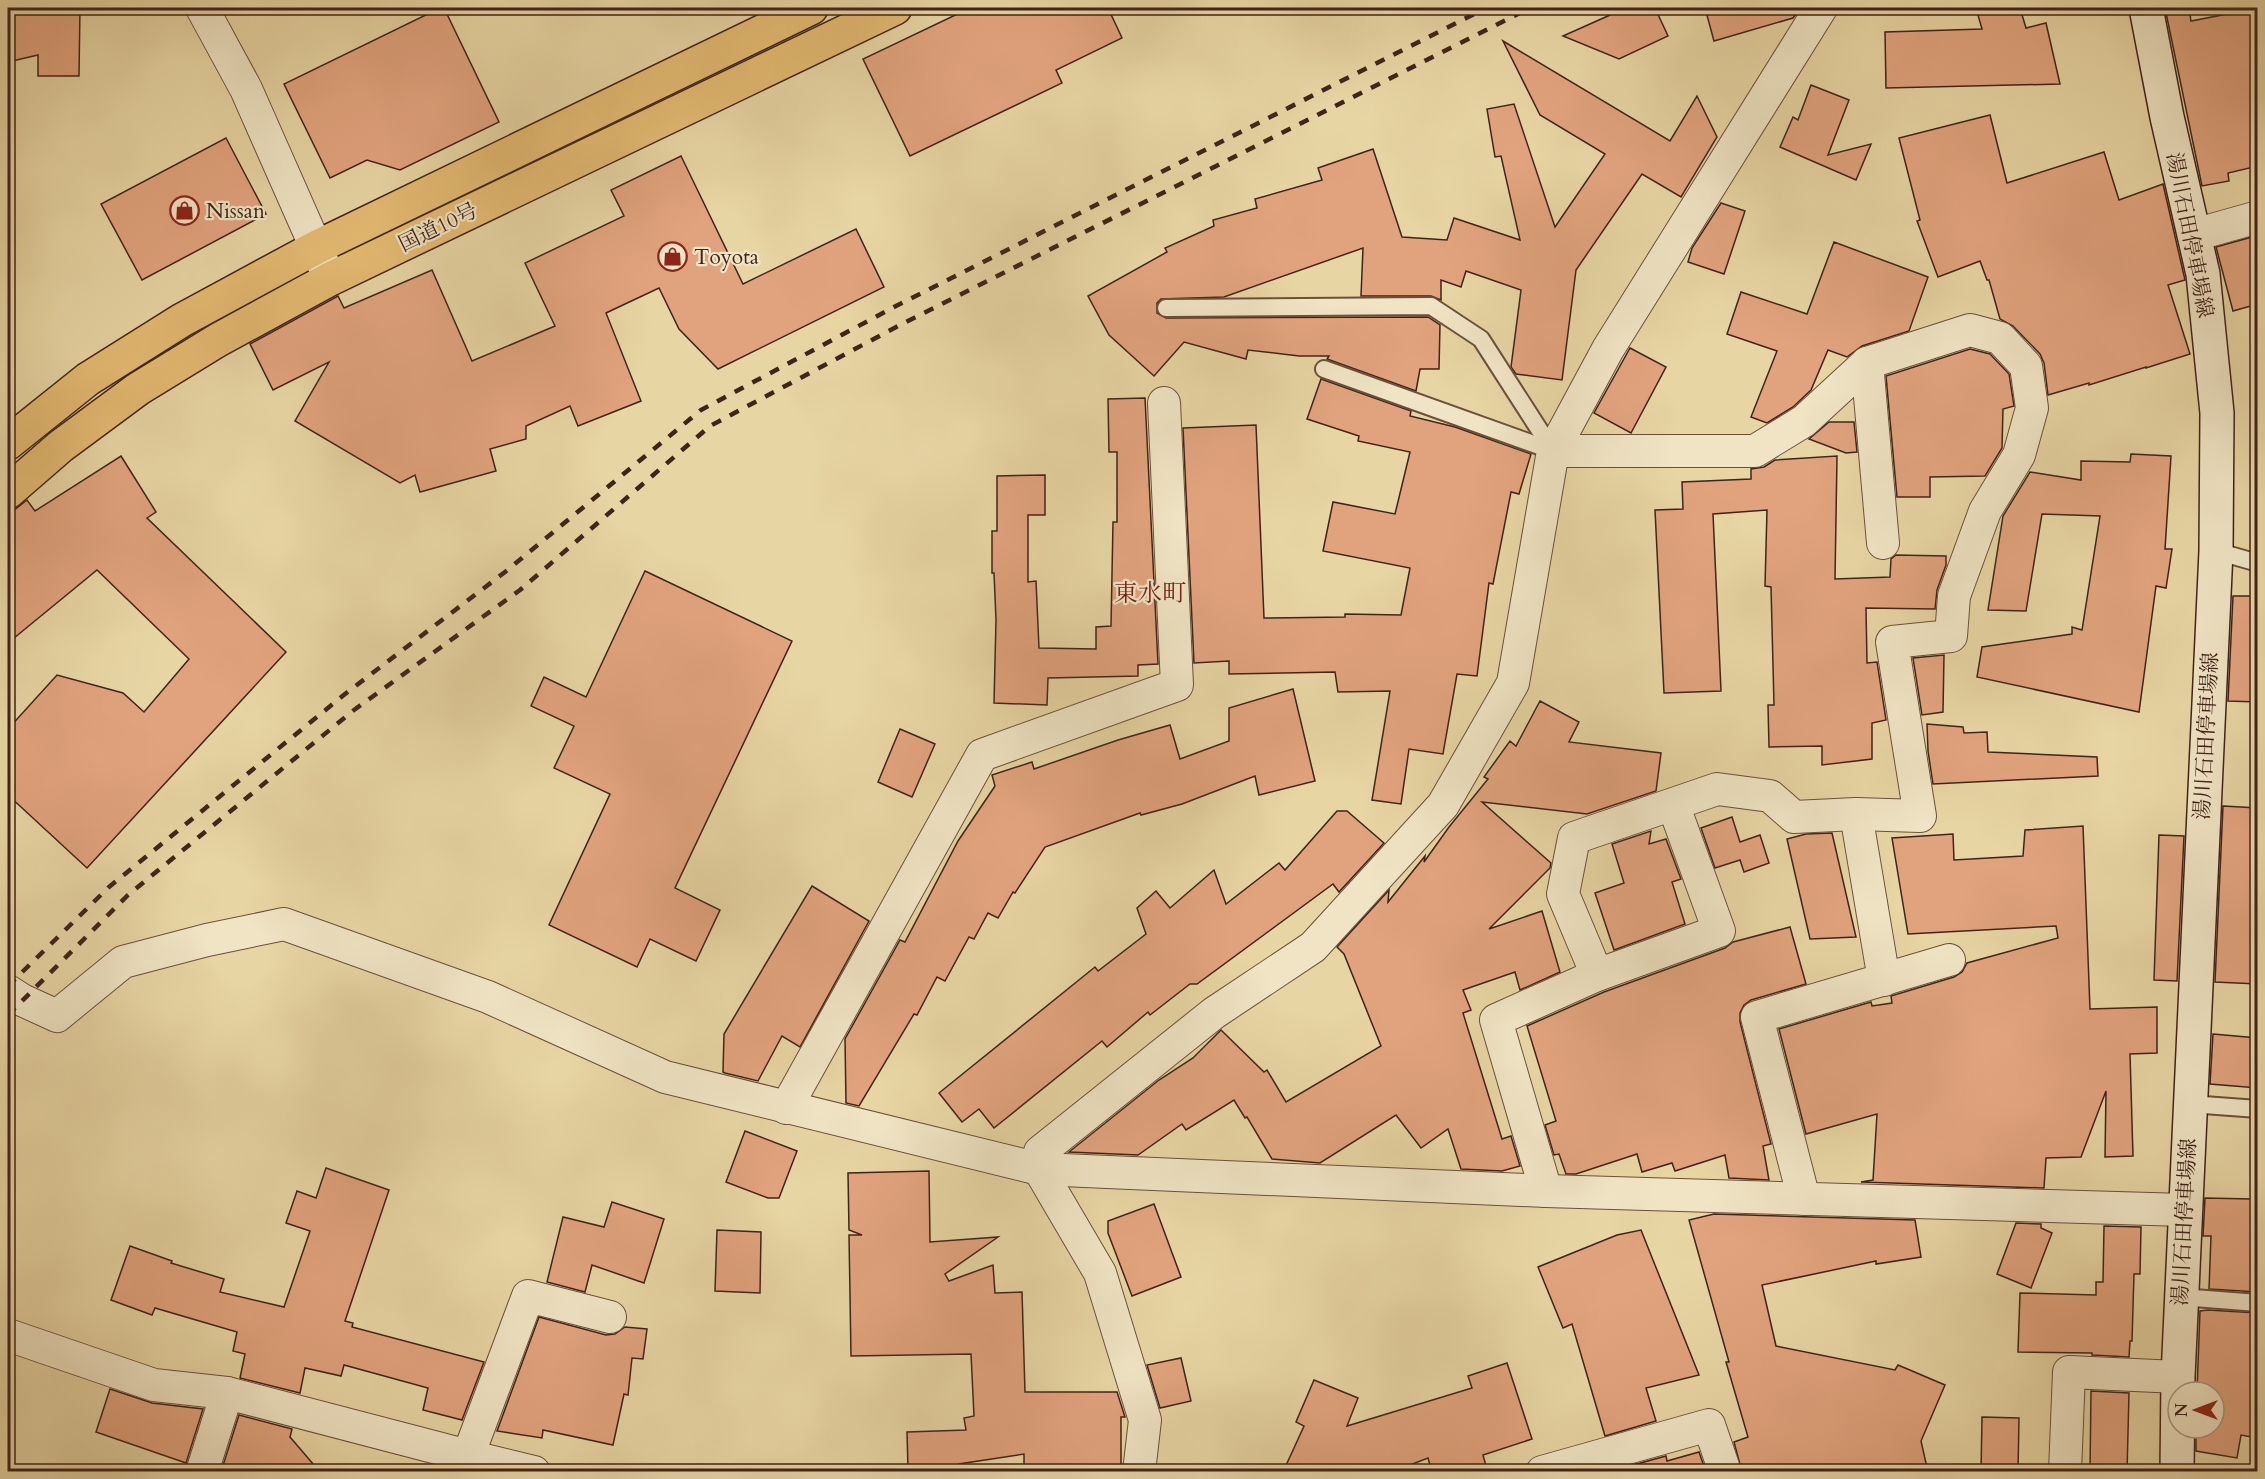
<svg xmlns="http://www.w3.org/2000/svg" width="2265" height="1479" viewBox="0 0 2265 1479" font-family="Cardo,'Noto Serif JP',serif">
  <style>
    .building { fill: #e1a37e; stroke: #402319; stroke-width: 1.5 }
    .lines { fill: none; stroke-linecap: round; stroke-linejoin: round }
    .service-casing { stroke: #6a503c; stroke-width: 20 }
    .minor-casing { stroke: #6a503c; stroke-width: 34 }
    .secondary-casing { stroke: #402319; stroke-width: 36 }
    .trunk-casing { stroke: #402319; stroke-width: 36 }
    .service { stroke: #f0e4c4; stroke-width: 16 }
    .minor { stroke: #f0e4c4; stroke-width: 32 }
    .secondary { stroke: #f0e4c4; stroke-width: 33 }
    .trunk { stroke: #e4ba72; stroke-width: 33 }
    .rail { stroke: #402319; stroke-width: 4.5; stroke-dasharray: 10 10; stroke-linecap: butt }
    .labels { text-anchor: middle; stroke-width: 4.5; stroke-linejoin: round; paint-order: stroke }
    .poi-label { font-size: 21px; fill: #402319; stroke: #f0e4c4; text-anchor: start }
    .street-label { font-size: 21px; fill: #402319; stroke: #f0e4c4 }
    .quarter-label { font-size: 24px; fill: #7a1f14; stroke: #f0e4c4 }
  </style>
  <rect width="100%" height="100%" fill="#e8d5a4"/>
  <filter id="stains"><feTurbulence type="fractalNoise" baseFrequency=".00333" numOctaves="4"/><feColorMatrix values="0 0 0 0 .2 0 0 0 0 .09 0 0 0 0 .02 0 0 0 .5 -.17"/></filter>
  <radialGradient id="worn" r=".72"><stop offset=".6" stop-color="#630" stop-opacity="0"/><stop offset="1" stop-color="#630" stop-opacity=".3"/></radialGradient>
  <g class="building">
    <polygon points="8,8 80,8 79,76 38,76 38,55 8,62"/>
    <polygon points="440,8 444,8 499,122 400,170 367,160 330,178 284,84"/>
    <polygon points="970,8 1108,8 1122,38 1056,70 1062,83 910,156 863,59"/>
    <polygon points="1607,8 1655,8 1668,36 1619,59 1563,36 1610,15"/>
    <polygon points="1705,8 1800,8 1793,18 1714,41"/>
    <polygon points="1976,8 2020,8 2026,28 2046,23 2060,84 1886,88 1885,32 1982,29"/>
    <polygon points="2165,8 2189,8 2191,21 2258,8 2258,166 2228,173 2229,181 2202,186"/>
    <polygon points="1503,41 1670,141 1697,96 1717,137 1681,197 1642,174 1576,270 1562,380 1516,374 1511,367 1521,290 1466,271 1461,287 1441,280 1441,300 1431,296 1361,296 1363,248 1224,297 1161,299 1157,303 1157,313 1166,318 1428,317 1440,325 1439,369 1420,369 1416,391 1327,359 1329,356 1299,356 1248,350 1246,359 1184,342 1154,376 1109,335 1088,296 1167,252 1165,248 1214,226 1213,220 1257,208 1255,199 1322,180 1318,168 1373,149 1402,237 1447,240 1454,218 1520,240 1501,156 1495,157 1487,109 1514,104 1555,227 1605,154 1540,115"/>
    <polygon points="1811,85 1849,100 1828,155 1871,144 1856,180 1780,147 1793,117 1798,120"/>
    <polygon points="1990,115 2007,183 2104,152 2119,200 2163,184 2185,280 2168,285 2190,354 2146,368 2146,367 2089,385 2089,383 2048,395 2044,363 2040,354 2013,326 2000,319 1989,280 1987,280 1980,261 1938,277 1917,221 1920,220 1899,138"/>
    <polygon points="226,138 266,214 142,280 101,204"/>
    <polygon points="681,156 743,284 856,229 884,287 718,369 679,329 659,288 606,313 641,401 578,426 570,406 526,426 526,439 490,449 496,471 420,492 415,475 400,483 295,421 329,362 273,390 250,344 338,296 344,308 432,270 472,361 555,326 525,263 624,216 611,190"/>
    <polygon points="1721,203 1745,211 1724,274 1688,262 1692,248"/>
    <polygon points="2252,237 2258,257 2258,304 2233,311 2216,247"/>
    <polygon points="1834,242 1928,277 1909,331 1862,346 1847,357 1828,350 1811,390 1793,407 1767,423 1751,417 1777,351 1727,334 1741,292 1807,314"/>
    <polygon points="1630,348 1666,367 1631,433 1594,413"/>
    <polygon points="1970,349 1990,354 2009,374 2014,406 2003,409 2002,448 1985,476 1930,477 1930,497 1897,497 1886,376"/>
    <polygon points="1321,379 1411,411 1410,416 1455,427 1531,454 1519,494 1511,492 1493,584 1489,583 1477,676 1457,674 1443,754 1409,749 1401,804 1372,800 1390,691 1338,692 1335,672 1229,674 1229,661 1194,663 1183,428 1256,425 1264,618 1345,617 1345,614 1401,615 1410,568 1323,551 1333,502 1395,514 1410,452 1358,441 1359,436 1307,419"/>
    <polygon points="1145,398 1158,664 1138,665 1138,676 1048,678 1047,705 994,703 996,620 994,573 992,573 992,531 997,531 997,476 1045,475 1045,515 1028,515 1028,582 1036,581 1039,648 1096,649 1096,627 1111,626 1113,522 1117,522 1117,452 1109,452 1108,399"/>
    <polygon points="1829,422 1854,422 1857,452 1846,453 1809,439"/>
    <polygon points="2131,454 2171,456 2165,549 2172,549 2166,588 2156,586 2139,712 1977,677 1982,647 2072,634 2072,627 2082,630 2100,516 2042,514 2026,611 1988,610 2003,516 2030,472 2081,480 2081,461 2130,462"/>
    <polygon points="121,456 156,512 147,518 286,652 87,868 8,795 8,729 57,675 123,693 144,712 189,659 97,570 8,643 8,515 27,500 35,511"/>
    <polygon points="1837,456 1835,579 1890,577 1891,559 1896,555 1946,556 1946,565 1937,590 1935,609 1866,608 1867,663 1877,662 1886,720 1872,723 1872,759 1822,765 1822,746 1769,747 1768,705 1774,705 1771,587 1765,586 1767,510 1713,514 1721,691 1664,693 1655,510 1683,509 1682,482 1751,479 1751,469 1764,467 1775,460"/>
    <polygon points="645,571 792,641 675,888 720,910 696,961 650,939 637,967 549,925 610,794 554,768 574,726 531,706 544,677 586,697"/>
    <polygon points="2233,596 2258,596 2258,702 2228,701"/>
    <polygon points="1944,655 1943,712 1922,715 1913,658"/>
    <polygon points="1293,689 1315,781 1259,795 1255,776 1182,804 1141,815 1140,813 1045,847 1015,893 1013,892 998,918 988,913 974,939 969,937 945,981 937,977 917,1015 914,1014 859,1106 846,1103 845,1039 900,940 905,942 958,841 995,786 992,775 1032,762 1034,769 1118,740 1170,725 1180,759 1229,741 1229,708"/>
    <polygon points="1540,701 1579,722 1569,742 1661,753 1656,791 1587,814 1482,802 1551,863 1550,868 1489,929 1542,911 1560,972 1520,990 1515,972 1463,990 1471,1010 1463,1013 1502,1139 1511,1136 1520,1166 1502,1171 1461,1169 1448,1129 1421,1148 1396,1115 1320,1163 1272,1159 1247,1117 1245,1118 1234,1100 1186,1130 1182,1124 1138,1155 1069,1152 1159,1080 1193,1058 1221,1030 1264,1072 1267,1070 1286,1102 1381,1046 1344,954 1337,947 1389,890 1388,902 1425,856 1424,862 1449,827 1488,779 1484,777 1510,741 1516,746"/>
    <polygon points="1927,724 1963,727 1964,733 1987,732 1988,752 2097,757 2098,776 1933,784 1928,751"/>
    <polygon points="900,729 935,744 912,797 878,782"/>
    <polygon points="2223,806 2258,808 2258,984 2215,982"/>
    <polygon points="1337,811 1347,811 1384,843 1339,892 1333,884 1197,984 1190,984 1150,1015 1148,1012 1107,1047 1102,1041 994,1128 979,1109 962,1122 939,1093 1095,967 1098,971 1146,934 1137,908 1156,891 1170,908 1214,870 1226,904 1279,863 1285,870"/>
    <polygon points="1732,817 1740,842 1760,835 1769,863 1744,872 1740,860 1715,868 1701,828"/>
    <polygon points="2083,826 2090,1009 2157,1007 2157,1053 2130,1054 2133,1156 2105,1157 2106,1091 2081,1157 2046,1158 2044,1188 1861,1182 1873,1180 1877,1114 1806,1134 1779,1029 1871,1002 1872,1006 1892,1003 1891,996 1954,977 1962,972 1967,963 2058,938 2056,926 1908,934 1892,838 1953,834 1954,860 2023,856 2025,830"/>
    <polygon points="1651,831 1649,844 1666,839 1681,879 1672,882 1685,924 1614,950 1595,893 1624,883 1612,844"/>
    <polygon points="1832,833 1856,937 1810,939 1787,839 1806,834"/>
    <polygon points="2159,835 2184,836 2177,981 2154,980"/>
    <polygon points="812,886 869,921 800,1047 782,1036 758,1081 725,1073 723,1072 724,1034"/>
    <polygon points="1790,927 1806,984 1751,1000 1744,1005 1740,1013 1740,1022 1771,1144 1763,1146 1769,1180 1729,1178 1725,1155 1675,1171 1672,1163 1642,1172 1637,1154 1576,1174 1566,1174 1559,1154 1554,1155 1545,1125 1556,1121 1527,1026 1604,992 1725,948 1733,942"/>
    <polygon points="2213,1034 2258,1038 2258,1088 2210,1084"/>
    <polygon points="745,1131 797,1151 779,1198 768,1198 726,1182"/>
    <polygon points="326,1168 389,1190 345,1321 353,1323 352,1327 484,1362 462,1420 423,1410 428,1388 344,1365 341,1376 305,1368 300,1393 240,1378 245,1354 233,1351 237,1332 155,1308 152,1315 111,1300 130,1246 172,1261 171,1263 224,1279 220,1292 284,1307 310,1231 286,1223 297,1191 316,1198"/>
    <polygon points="929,1171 930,1242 998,1237 945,1274 949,1281 993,1265 995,1293 1022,1292 1025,1392 1117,1392 1125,1417 1121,1417 1121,1472 1024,1472 1024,1454 959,1464 959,1467 908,1468 907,1432 966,1430 964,1418 974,1416 971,1354 851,1356 849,1235 862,1235 849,1230 848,1173"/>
    <polygon points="2205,1198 2252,1199 2251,1245 2258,1245 2258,1292 2209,1289 2211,1236 2203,1236"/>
    <polygon points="612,1202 664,1219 644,1283 592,1265 585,1292 547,1282 563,1217 604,1227"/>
    <polygon points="1154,1204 1181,1277 1132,1296 1108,1233 1108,1221"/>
    <polygon points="1714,1214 1915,1220 1921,1257 1876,1264 1876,1261 1762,1285 1776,1346 1895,1370 1898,1365 1945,1385 1921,1441 1928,1472 1742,1472 1734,1442 1748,1437 1726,1362 1729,1362 1689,1220"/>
    <polygon points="2016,1223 2041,1224 2041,1228 2052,1233 2031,1288 1997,1274"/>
    <polygon points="2104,1226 2141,1227 2140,1274 2134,1274 2132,1341 2130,1341 2129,1357 2092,1355 2092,1353 2018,1352 2020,1293 2096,1295 2096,1282 2103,1282"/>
    <polygon points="717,1230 761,1232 760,1293 715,1291"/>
    <polygon points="1641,1230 1699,1375 1646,1388 1656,1421 1605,1436 1572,1324 1563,1328 1538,1267 1617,1235"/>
    <polygon points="2208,1310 2258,1313 2258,1438 2241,1435 2237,1458 2196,1451 2196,1428 2214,1428 2214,1392 2197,1392 2200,1311"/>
    <polygon points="539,1317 606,1335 615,1334 625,1327 647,1329 643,1359 632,1358 628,1395 624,1394 613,1445 543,1430 542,1438 497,1431"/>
    <polygon points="1181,1358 1191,1401 1160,1408 1147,1365"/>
    <polygon points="1507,1363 1532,1439 1483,1455 1486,1466 1469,1472 1432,1472 1428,1458 1392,1472 1283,1472 1304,1426 1296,1422 1314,1380 1358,1398 1347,1426 1472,1388 1468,1376"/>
    <polygon points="110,1389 152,1403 203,1409 186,1463 96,1432"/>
    <polygon points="2091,1391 2129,1393 2127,1472 2090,1472"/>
    <polygon points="239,1415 292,1429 290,1437 320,1472 221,1472"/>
    <polygon points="1982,1417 2019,1418 2018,1472 1981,1472"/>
    <polygon points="1699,1452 1706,1472 1615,1470 1666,1456 1667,1461"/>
  </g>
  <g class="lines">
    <defs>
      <g id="service">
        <polyline points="1166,308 1431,306 1481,339 1553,451"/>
        <polyline points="1324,369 1553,451"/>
        <polyline points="2216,551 2258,563"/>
        <polyline points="2190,1104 2258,1109"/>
        <polyline points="2181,1297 2258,1303"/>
      </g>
      <g id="minor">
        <polyline points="202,8 246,89 330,279"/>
        <polyline points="2194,235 2258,217"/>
        <polyline points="1553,451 1755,451 1804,421 1867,363"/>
        <polyline points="1673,804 1719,931 1597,975 1563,894 1574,838 1717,789 1770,796 1794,817 1856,814 1884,980"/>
        <polyline points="1856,814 1920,816 1892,642 1951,636 1954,596 1985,511 2019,455 2032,408 2026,366 2000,338 1970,330 1867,363 1883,543"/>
        <polyline points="8,991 22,1000 57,1016 123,962 207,940 284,924 488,997 665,1077 1039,1169 1546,1191 2185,1210"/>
        <polyline points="786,1108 982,755 1177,685 1164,403"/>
        <polyline points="1546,1191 1496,1020 1597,975"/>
        <polyline points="1804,1199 1757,1017 1949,960"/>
        <polyline points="8,1335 154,1385 227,1393 468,1456 534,1472"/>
        <polyline points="202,1472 227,1393"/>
        <polyline points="460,1472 468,1456 528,1296 610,1317"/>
        <polyline points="1139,1472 1145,1420 1100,1273 1039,1169 1040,1152 1214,1013 1313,947 1443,805 1513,683 1553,451 1608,349 1821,8"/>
        <polyline points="1542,1472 1709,1425 1725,1472"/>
        <polyline points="2065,1472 2069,1372 2178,1377"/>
      </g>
      <polyline id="secondary" points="2146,8 2167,117 2203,274 2217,413 2216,551 2178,1377 2177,1472"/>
      <g id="trunk">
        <polyline points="8,443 88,379 182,320 317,247 811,8"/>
        <polyline points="8,492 61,446 138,389 218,340 330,279 895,8"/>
      </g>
    </defs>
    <use href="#service" class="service-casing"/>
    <use href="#minor" class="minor-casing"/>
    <use href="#secondary" class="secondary-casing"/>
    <use href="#trunk" class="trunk-casing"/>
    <use href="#service" class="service"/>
    <use href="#minor" class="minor"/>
    <use href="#secondary" class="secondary"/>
    <use href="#trunk" class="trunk"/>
    <g class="rail">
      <polyline points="8,986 109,887 345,694 505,572 701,410 896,306 1486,8"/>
      <polyline points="8,1015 128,895 354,710 520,590 710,426 902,324 1530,8"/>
    </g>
  </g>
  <defs>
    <symbol id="shop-ring" viewBox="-11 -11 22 22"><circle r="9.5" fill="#f0e4c4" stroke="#8f2418" stroke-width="1.5"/><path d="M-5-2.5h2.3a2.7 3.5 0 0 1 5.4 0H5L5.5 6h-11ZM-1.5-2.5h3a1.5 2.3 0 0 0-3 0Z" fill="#8f2418"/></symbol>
  </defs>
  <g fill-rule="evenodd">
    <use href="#shop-ring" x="168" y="194" width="33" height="33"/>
    <use href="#shop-ring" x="656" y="240" width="33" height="33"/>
  </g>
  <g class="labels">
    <g class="poi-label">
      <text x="206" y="218">Nissan</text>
      <text x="694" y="264">Toyota</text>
    </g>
    <g class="street-label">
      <text transform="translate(438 227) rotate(-26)" y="7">国道10号</text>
      <text transform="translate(2190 235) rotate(79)" y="7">湯川石田停車場線</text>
      <text transform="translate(2206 736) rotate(-87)" y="7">湯川石田停車場線</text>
      <text transform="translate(2184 1222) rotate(-87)" y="7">湯川石田停車場線</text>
    </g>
    <g class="quarter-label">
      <text x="1150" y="601">東水町</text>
    </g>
  </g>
  <rect width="2265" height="1479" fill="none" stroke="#e8d5a4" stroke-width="30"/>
  <rect x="9" y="9" width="2247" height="1461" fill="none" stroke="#402319" stroke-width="3"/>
  <rect x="15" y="15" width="2235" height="1449" fill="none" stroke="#402319" stroke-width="1.5"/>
  <g transform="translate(2196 1410) rotate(270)"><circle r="28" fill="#f0e4c4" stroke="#aa9780" stroke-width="1.5"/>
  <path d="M0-4.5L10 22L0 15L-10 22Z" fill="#8f2418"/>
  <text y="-9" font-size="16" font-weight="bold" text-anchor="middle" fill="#402319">N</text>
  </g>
  <rect width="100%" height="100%" filter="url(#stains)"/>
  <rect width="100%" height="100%" fill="url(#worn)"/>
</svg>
